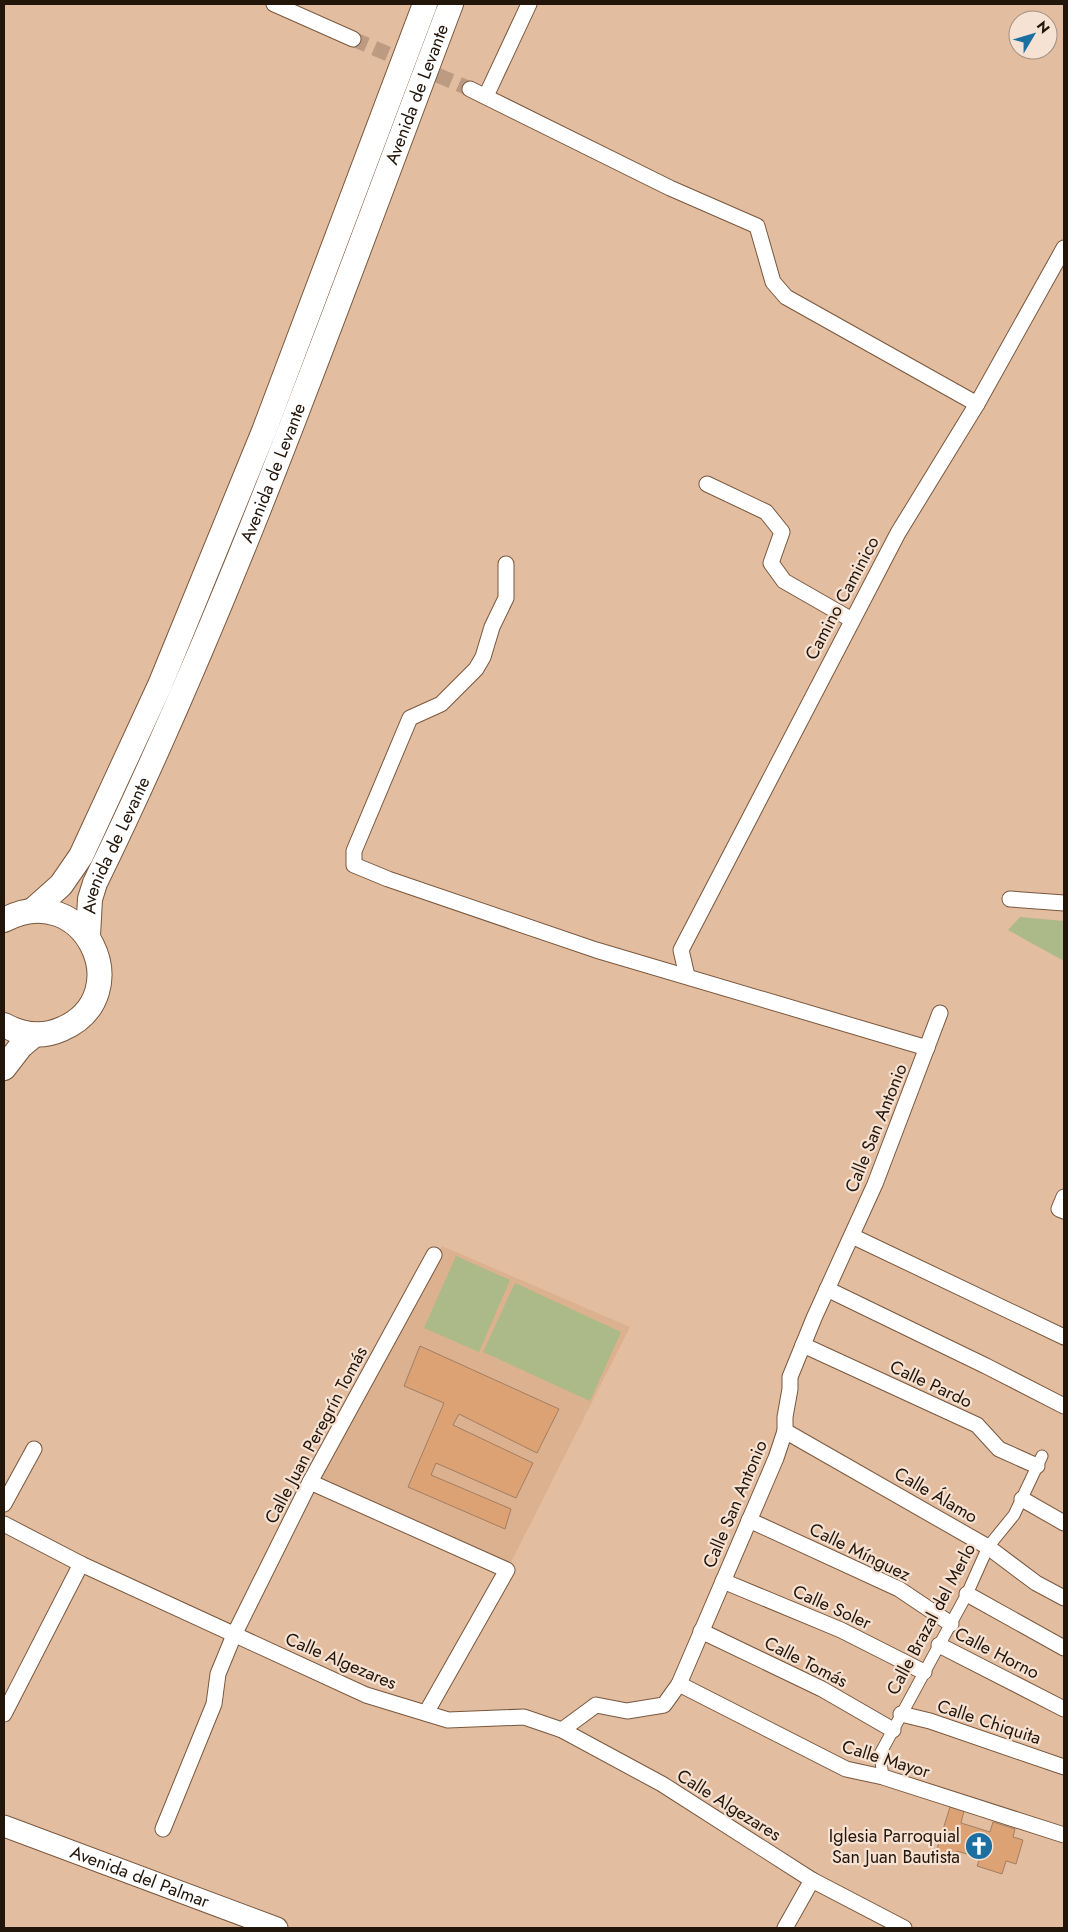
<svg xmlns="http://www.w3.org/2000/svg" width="1068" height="1932" viewBox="0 0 1068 1932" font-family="Jost,sans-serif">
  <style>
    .built { fill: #dcb18f }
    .green { fill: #acb988 }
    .building { fill: #dca274; stroke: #a17e63 }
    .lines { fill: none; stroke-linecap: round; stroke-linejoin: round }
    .minor-tunnel { stroke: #bc9b82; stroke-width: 15; stroke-dasharray: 15 8; stroke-linecap: butt }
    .pedestrian-casing { stroke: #79583e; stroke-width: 13 }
    .minor-casing { stroke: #79583e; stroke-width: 17 }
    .secondary-casing { stroke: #79583e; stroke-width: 23 }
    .primary-casing { stroke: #79583e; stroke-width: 26 }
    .pedestrian { stroke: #fff; stroke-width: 11 }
    .minor { stroke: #fff; stroke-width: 15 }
    .secondary { stroke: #fff; stroke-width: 21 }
    .primary { stroke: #fff; stroke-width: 24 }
    .labels { text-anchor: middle; stroke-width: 4.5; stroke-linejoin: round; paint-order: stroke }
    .street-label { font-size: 18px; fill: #22150a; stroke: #f6e2d3 }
    .poi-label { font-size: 18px; fill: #22150a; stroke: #f6e2d3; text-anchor: end }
  </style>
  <rect width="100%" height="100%" fill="#e3bda0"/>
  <polygon class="built" points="442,1246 630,1327 507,1570 310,1482"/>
  <g class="green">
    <polygon points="1020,917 1064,921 1064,961 1008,930"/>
    <polygon points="456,1256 510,1280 479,1352 424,1328"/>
    <polygon points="515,1283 621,1332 590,1401 483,1352"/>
  </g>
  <g class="building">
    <polygon points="420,1346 559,1409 537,1453 459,1414 453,1425 533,1463 516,1498 436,1463 431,1475 511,1509 505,1529 408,1487 444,1403 404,1386"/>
    <polygon points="950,1807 964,1811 961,1823 990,1832 993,1822 1015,1829 1013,1837 1023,1840 1016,1864 1006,1861 1002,1874 977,1866 980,1858 957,1851 954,1861 935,1855"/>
  </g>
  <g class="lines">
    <polyline class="minor-tunnel" points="353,39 470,89"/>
    <defs>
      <polyline id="pedestrian" points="883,1777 880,1754 967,1594 988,1547 1014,1515 1042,1456"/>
      <g id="minor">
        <polyline points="274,4 353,39"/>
        <polyline points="470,89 670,188 757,226 773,282 786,297 977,404"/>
        <polyline points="486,96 529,4"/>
        <polyline points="707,484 766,512 782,532 771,563 784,581 852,620"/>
        <polyline points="506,564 506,598 492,627 483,657 476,669 441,704 410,718 354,851 354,865 388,879 596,950 927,1048"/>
        <polyline points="1010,899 1064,903"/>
        <polyline points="687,976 681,950 898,533 977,404 1064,248"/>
        <polyline points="1064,1197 1059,1209 1064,1211"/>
        <polyline points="852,1236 1064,1337"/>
        <polyline points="827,1289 986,1366 1064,1406"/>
        <polyline points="803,1345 977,1425 999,1449 1037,1466"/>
        <polyline points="785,1431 988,1547 1036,1583 1064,1598"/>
        <polyline points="310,1482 507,1570 426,1713"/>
        <polyline points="1022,1499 1064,1523"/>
        <polyline points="4,1504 34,1449"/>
        <polyline points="749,1520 899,1589 951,1624"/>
        <polyline points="4,1524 81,1564 366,1695 448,1720 524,1717 562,1730 662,1784 812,1880 904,1928"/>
        <polyline points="723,1581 841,1630 924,1672"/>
        <polyline points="967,1594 1064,1648"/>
        <polyline points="701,1631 822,1689 893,1730"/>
        <polyline points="939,1645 1064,1709"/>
        <polyline points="679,1684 846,1769 883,1777 1064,1835"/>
        <polyline points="4,1714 81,1564"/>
        <polyline points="901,1714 930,1721 1064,1767"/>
        <polyline points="562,1730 596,1705 627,1711 664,1705 679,1684 776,1458 785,1431 785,1417 790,1389 790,1377 814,1318 875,1184 940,1013"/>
        <polyline points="163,1829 214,1704 218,1674 234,1635 310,1482 434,1255"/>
        <polyline points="785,1928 812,1880"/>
      </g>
      <g id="secondary">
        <path id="s1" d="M4,1826L277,1928"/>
      </g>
      <g id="primary">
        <polyline points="33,910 61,885 81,856 160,685 264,431 425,4"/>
        <path d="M4,920C84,877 140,995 62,1029C42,1038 22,1035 4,1025"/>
        <path id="s2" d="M88,936L90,899L95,883C234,599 339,299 451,4"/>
        <polyline points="4,1068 21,1046 34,1035"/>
      </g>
    </defs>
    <use href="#pedestrian" class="pedestrian-casing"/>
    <use href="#minor" class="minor-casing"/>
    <use href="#secondary" class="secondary-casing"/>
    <use href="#primary" class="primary-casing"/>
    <use href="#pedestrian" class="pedestrian"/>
    <use href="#minor" class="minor"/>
    <use href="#secondary" class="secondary"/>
    <use href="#primary" class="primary"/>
  </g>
  <defs>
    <symbol id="church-disc" viewBox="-11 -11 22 22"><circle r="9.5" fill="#1c70a1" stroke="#f6e2d3"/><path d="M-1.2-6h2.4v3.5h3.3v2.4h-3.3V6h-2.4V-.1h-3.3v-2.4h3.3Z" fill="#fff"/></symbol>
  </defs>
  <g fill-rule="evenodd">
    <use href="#church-disc" x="963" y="1830" width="32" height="32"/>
  </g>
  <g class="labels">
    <g class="street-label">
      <text dy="6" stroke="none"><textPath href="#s2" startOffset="906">Avenida de Levante</textPath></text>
      <text dy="6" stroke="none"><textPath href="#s2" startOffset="501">Avenida de Levante</textPath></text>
      <text transform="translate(842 598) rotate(-62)" y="6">Camino Caminico</text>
      <text dy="6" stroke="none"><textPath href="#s2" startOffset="96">Avenida de Levante</textPath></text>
      <text transform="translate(876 1128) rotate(-68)" y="6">Calle San Antonio</text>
      <text transform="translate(931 1384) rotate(25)" y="6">Calle Pardo</text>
      <text transform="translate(316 1435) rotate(-62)" y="6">Calle Juan Peregrín Tomás</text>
      <text transform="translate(936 1495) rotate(30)" y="6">Calle Álamo</text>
      <text transform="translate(735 1504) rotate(-67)" y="6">Calle San Antonio</text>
      <text transform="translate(860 1552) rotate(26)" y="6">Calle Mínguez</text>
      <text transform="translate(832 1607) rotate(24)" y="6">Calle Soler</text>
      <text transform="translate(931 1619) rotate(-62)" y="6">Calle Brazal del Merlo</text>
      <text transform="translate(997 1653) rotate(27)" y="6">Calle Horno</text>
      <text transform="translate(341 1661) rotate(23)" y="6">Calle Algezares</text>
      <text transform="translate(806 1662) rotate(27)" y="6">Calle Tomás</text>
      <text transform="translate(989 1722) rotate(18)" y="6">Calle Chiquita</text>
      <text transform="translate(886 1759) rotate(17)" y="6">Calle Mayor</text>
      <text transform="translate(729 1805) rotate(32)" y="6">Calle Algezares</text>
      <text dy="6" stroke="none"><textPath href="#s1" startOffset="145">Avenida del Palmar</textPath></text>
    </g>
    <g class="poi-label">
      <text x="960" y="1842">Iglesia Parroquial<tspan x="960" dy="21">San Juan Bautista</tspan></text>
    </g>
  </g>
  <rect width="1068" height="1932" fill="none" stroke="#22150a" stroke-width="10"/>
  <g transform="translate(1033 35) rotate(52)"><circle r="24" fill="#f6e2d3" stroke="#a19083"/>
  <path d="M0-4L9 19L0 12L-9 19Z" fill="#1c70a1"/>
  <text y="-8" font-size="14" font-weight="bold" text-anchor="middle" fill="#22150a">N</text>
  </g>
</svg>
